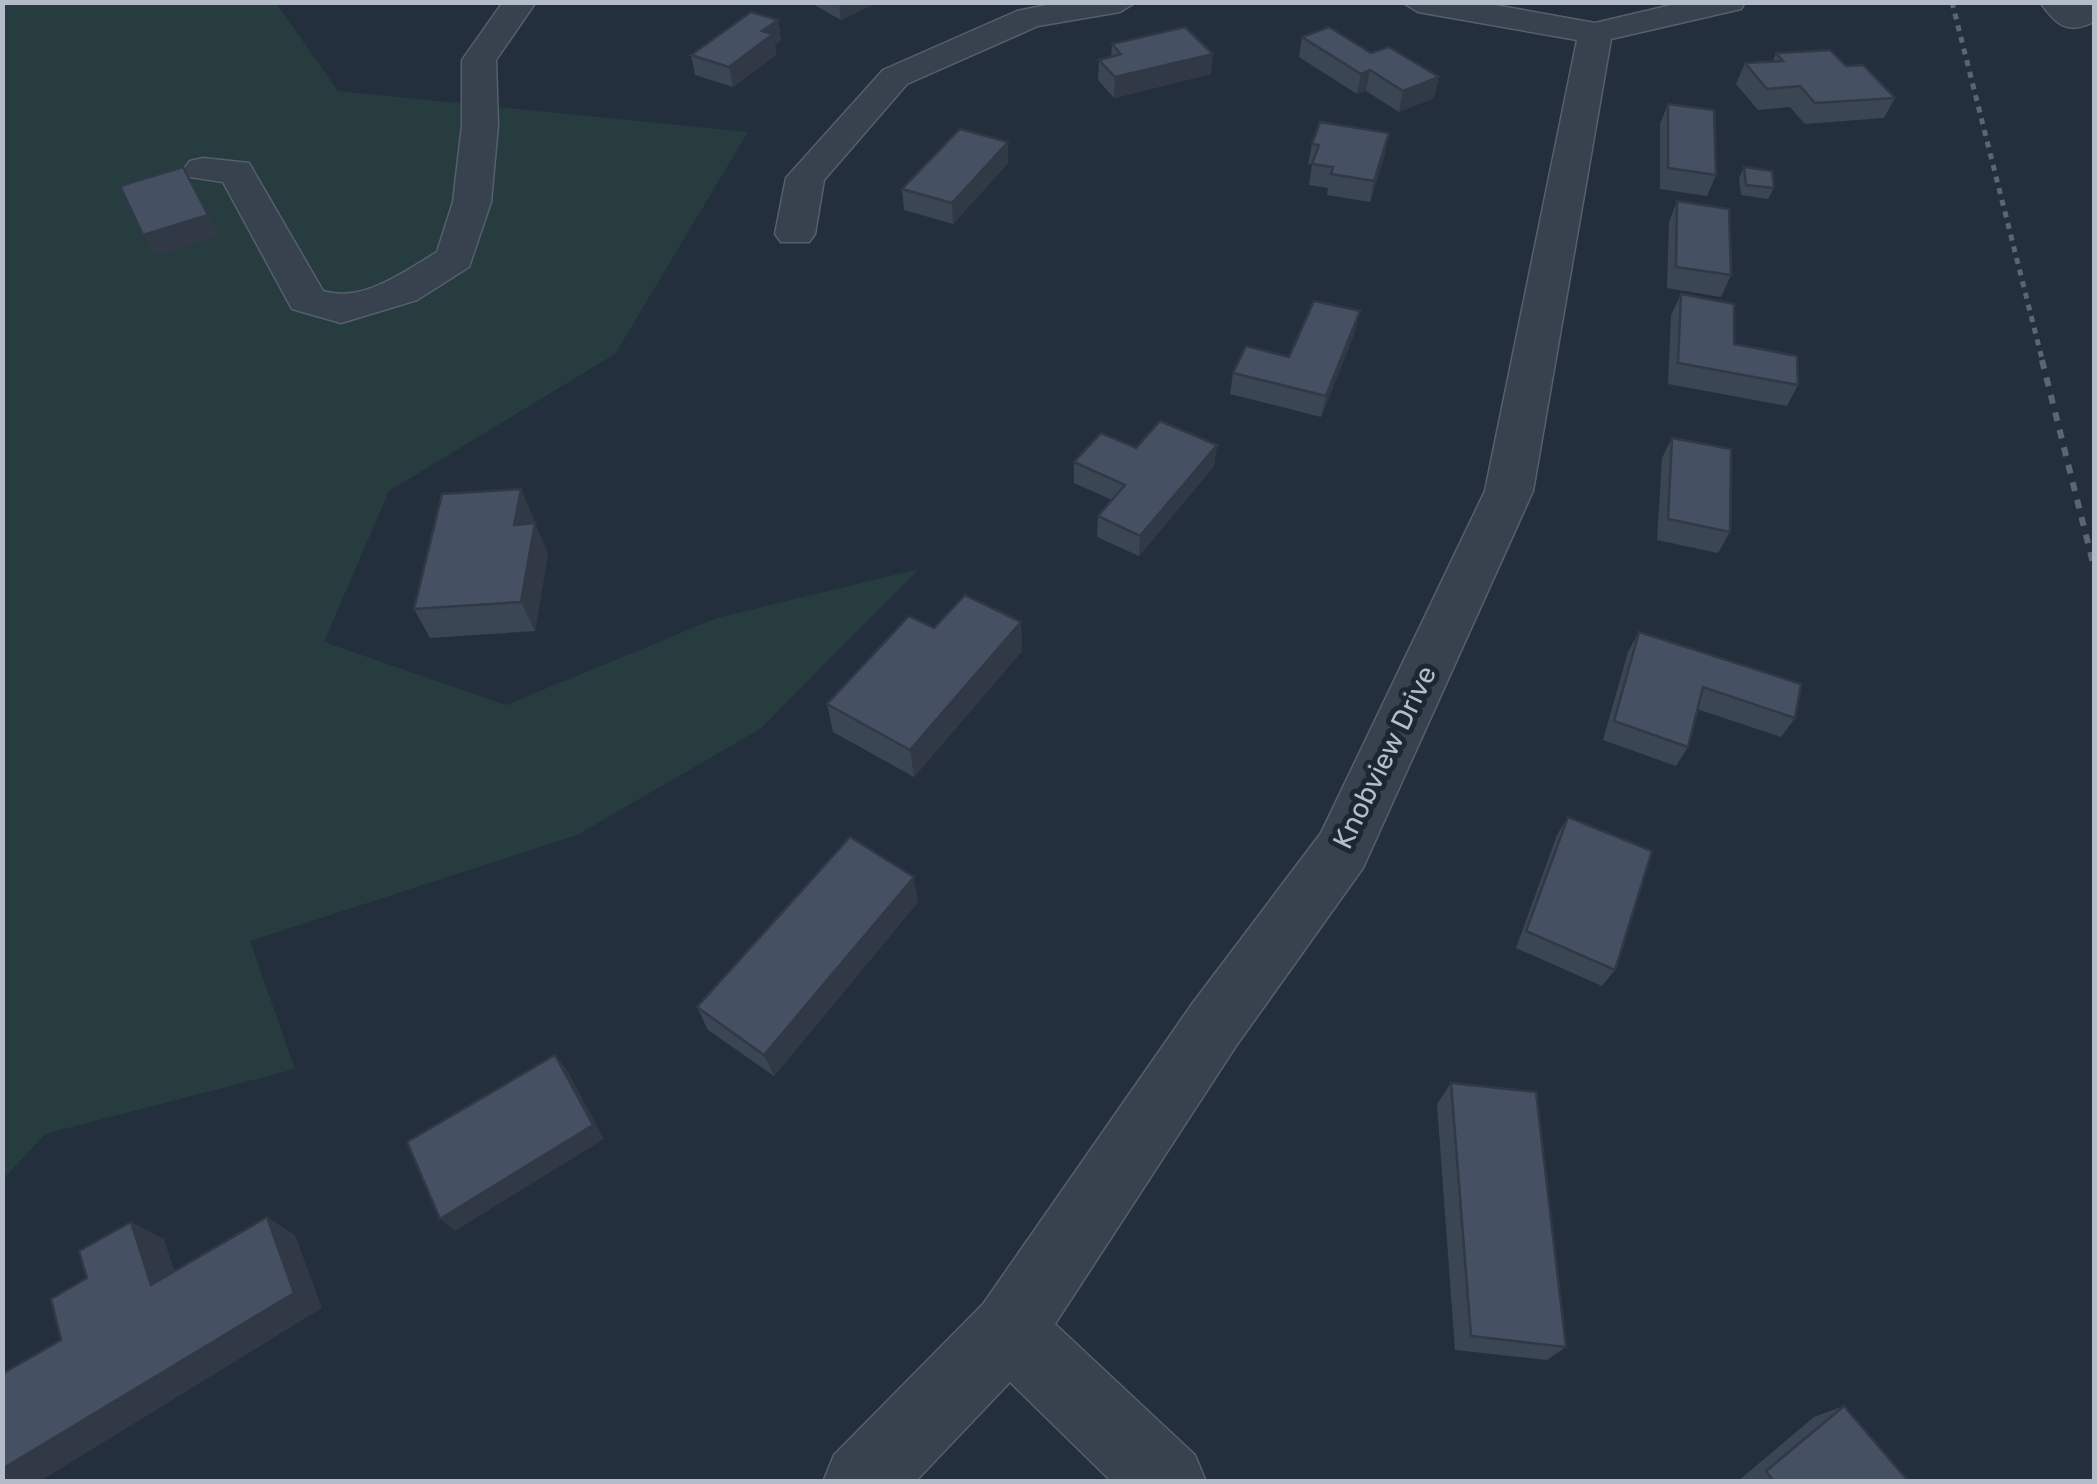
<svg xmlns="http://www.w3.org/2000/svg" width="2097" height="1484" viewBox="0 0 2097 1484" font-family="Rubik,sans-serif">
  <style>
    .green { fill: #263c3f }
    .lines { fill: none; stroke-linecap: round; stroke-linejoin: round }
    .minor-casing { stroke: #565f6c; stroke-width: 3 }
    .minor { fill: #38414e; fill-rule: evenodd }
    .rail-far1 { stroke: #5a6575; stroke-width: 5; stroke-dasharray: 6 6; stroke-linecap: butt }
    .rail { stroke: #5a6575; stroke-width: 6; stroke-dasharray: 9 9; stroke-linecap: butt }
    .wall { fill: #3b4654 }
    .shaded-wall { fill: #303945 }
    .building { fill: #455162; stroke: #303945; stroke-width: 2.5 }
    .labels { text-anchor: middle; stroke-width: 10; stroke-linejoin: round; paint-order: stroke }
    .street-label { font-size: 28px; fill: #b4bcc9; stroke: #1d2633 }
  </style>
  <rect width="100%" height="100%" fill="#242f3e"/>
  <polygon class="green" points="3,3 276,3 338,91 748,132 615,354 389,491 324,642 506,705 717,618 919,569 760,729 577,835 250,941 295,1069 45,1134 3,1179"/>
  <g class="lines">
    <defs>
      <g id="minor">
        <path d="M503,2H536L496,60L498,125L491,202L469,267L417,300L341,323L292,309L223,182L190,177L184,169L190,161L203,158L249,163L323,291C363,303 403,272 437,252L453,202L462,125V60Z"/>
        <polygon points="1061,2 1136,2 1120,12 1038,26 907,84 824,180 815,234 809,242 781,242 775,234 786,178 883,70 1017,11"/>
        <polygon points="1402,2 1478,2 1595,23 1684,2 1745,2 1741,9 1611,39 1533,491 1363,868 1236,1046 1055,1324 1195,1455 1206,1482 1112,1482 1010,1382 915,1482 823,1482 834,1455 983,1304 1192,1004 1321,833 1485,491 1577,40 1418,12"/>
        <path d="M2040,2H2094V22C2067,35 2056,25 2040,2Z"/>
      </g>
    </defs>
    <use href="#minor" class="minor-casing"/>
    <use href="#minor" class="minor"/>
    <polyline class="rail-far1" points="1952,2 2043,363"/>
    <polyline class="rail" points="2042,360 2094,567"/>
  </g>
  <g class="wall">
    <polygon points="809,2 878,2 841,20"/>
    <polygon points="778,20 781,40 775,45 776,55 733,87 695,75 691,55"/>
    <polygon points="1302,37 1434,98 1399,112 1366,91 1357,94 1299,57"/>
    <polygon points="1112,44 1211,74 1114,98 1098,80 1099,60 1111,57"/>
    <polygon points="1776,53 1846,66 1895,98 1884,118 1805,124 1790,107 1758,110 1736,84 1745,63 1773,61"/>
    <polygon points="1668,104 1716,175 1707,196 1660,189 1660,124"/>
    <polygon points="1312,144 1385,154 1370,202 1327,195 1328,188 1309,185 1312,165 1308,164"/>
    <polygon points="1008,163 953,224 904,210 902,189"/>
    <polygon points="1744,167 1774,188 1768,199 1741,195 1739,178"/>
    <polygon points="1677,201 1731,275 1721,297 1667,288 1669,222"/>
    <polygon points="1681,294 1734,344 1798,385 1787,406 1668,384 1671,315"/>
    <polygon points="1355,332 1321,417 1230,394 1233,373 1289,357"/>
    <polygon points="1672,438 1730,532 1718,553 1657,540 1662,458"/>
    <polygon points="1217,445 1214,466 1139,556 1097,537 1098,516 1112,500 1074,483 1074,462 1136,448"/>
    <polygon points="534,519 534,523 548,553 535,631 430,638 414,609"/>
    <polygon points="1021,622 1022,651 914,777 833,732 827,704 934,628"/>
    <polygon points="1639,632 1795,718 1781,737 1697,709 1688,747 1676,766 1603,740 1628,652"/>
    <polygon points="1568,817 1615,970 1602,986 1516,948 1557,835"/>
    <polygon points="918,902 774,1076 708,1030 697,1007"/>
    <polygon points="1451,1083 1566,1347 1547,1360 1455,1350 1437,1104"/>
    <polygon points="1844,1406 1909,1482 1738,1481 1814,1417"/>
  </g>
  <g class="shaded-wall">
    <polygon points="839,2 878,2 841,20"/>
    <polygon points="778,20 781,40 775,45 776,55 733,87 729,67 762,31"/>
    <polygon points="1213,54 1211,74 1114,98 1115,77"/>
    <polygon points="1370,70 1366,91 1357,94 1361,74"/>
    <polygon points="1439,77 1434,98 1399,112 1403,91"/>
    <polygon points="1389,133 1385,154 1370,202 1374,181"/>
    <polygon points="1008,142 1008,163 953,224 952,203"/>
    <polygon points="183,167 220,236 156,256 143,235"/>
    <polygon points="1360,311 1355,332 1321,417 1326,396"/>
    <polygon points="1217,445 1214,466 1139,556 1140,536"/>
    <polygon points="521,489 534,519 528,554 514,525"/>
    <polygon points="535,523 548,553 535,631 521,602"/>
    <polygon points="1021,622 1022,651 914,777 910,750"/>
    <polygon points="914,877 918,902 774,1076 764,1055"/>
    <polygon points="555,1055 567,1070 604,1139 455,1231 440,1219"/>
    <polygon points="267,1217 295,1235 322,1308 39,1482 2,1482 2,1469"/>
    <polygon points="131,1222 164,1239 184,1301 151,1285"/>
  </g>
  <g class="building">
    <polygon points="751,12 778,20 762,31 773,34 729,67 691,55"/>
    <polygon points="1185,27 1213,54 1115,77 1099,60 1121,54 1112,44"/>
    <polygon points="1329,27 1371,53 1389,47 1439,77 1403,91 1370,70 1361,74 1302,37"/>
    <polygon points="1830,50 1846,66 1863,65 1895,98 1815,103 1800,86 1767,89 1745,63 1783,61 1776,53"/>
    <polygon points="1668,104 1714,110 1716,175 1668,168"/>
    <polygon points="1320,122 1389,133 1374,181 1331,174 1333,167 1312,164 1319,145 1312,144"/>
    <polygon points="960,129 1008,142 952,203 902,189"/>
    <polygon points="183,167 208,215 143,235 120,186"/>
    <polygon points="1744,167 1772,171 1774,188 1746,185"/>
    <polygon points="1677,201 1729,209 1731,275 1676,267"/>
    <polygon points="1681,294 1734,304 1734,344 1797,356 1798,385 1678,363"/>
    <polygon points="1314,301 1360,311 1326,396 1233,373 1246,346 1289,357"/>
    <polygon points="1160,421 1217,445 1140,536 1098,516 1125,485 1074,462 1101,433 1136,448"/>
    <polygon points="1672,438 1731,449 1730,532 1668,519"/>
    <polygon points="521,489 514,525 535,523 521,602 414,609 442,494"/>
    <polygon points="965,595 1021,622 910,750 827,704 909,616 934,628"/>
    <polygon points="1639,632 1801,684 1795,718 1703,687 1688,747 1614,721"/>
    <polygon points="1568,817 1652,851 1615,970 1526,931"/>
    <polygon points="850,837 914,877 764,1055 697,1007"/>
    <polygon points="555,1055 593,1125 440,1219 407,1142"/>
    <polygon points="1451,1083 1536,1092 1566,1347 1471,1336"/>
    <polygon points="267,1217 294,1293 2,1469 2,1374 61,1340 51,1299 87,1278 79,1251 131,1222 151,1285"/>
    <polygon points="1844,1406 1909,1482 1774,1482 1766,1471"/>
  </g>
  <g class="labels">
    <g class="street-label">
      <text transform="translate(1384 757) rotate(-64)" y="10">Knobview Drive</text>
    </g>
  </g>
  <rect width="2097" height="1484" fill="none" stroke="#b4bcc9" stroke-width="10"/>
</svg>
